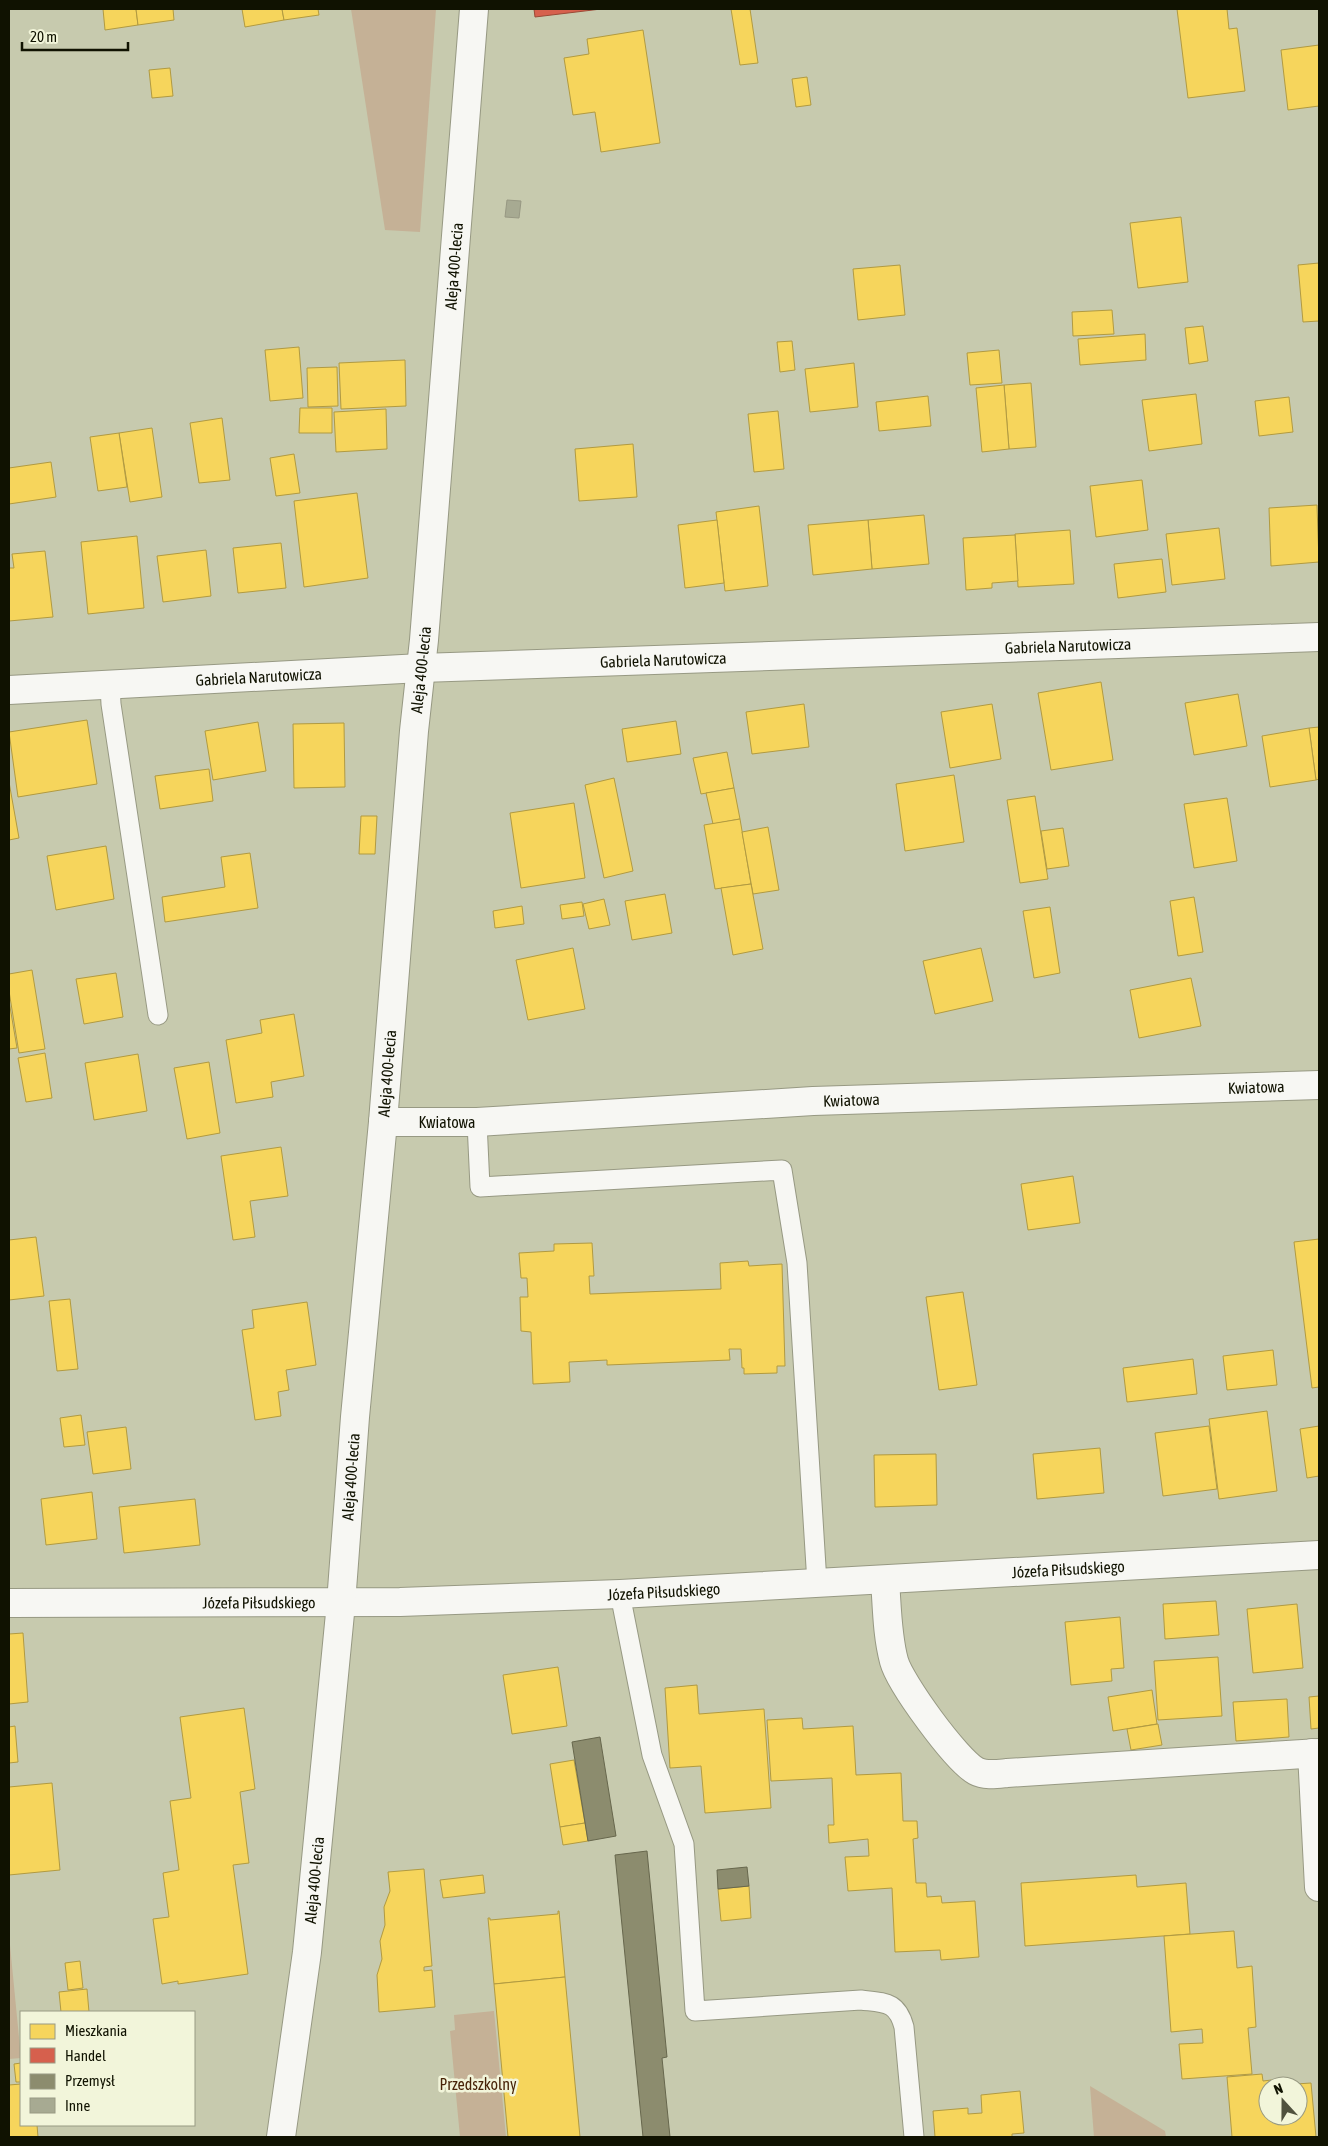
<svg xmlns="http://www.w3.org/2000/svg" width="1328" height="2146" viewBox="0 0 1328 2146" font-family="'Asap Condensed',sans-serif">
  <style>
    .green { fill: #c5b196 }
    .homes { fill: #f6d55c; stroke: #b19a41; fill-rule: evenodd }
    .shops { fill: #d6604d; stroke: #9b4936 }
    .industry { fill: #8c8c6e; stroke: #67674d }
    .building { fill: #a7aa92; stroke: #979883 }
    .lines { fill: none; stroke-linecap: round; stroke-linejoin: round }
    .lane-casing { stroke: #979983; stroke-width: 21 }
    .street-casing { stroke: #979983; stroke-width: 30 }
    .lane { stroke: #f7f7f3; stroke-width: 19 }
    .street { stroke: #f7f7f3; stroke-width: 28 }
    .labels { text-anchor: middle; stroke-width: 5; stroke-linejoin: round; paint-order: stroke }
    .street-label { font-size: 16px; fill: #101201; stroke: #f2f5da }
    .park-label { font-size: 16px; fill: #482408; stroke: #f2f5da }
  </style>
  <rect width="100%" height="100%" fill="#c7caae"/>
  <g class="green">
    <polygon points="351,9 436,9 420,232 385,230"/>
    <polygon points="9,1935 21,2058 9,2059"/>
    <polygon points="494,2011 506,2137 460,2137 450,2031 455,2030 454,2015"/>
    <polygon points="1090,2086 1165,2131 1166,2137 1094,2137"/>
  </g>
  <g class="homes">
    <polygon points="103,9 136,9 138,25 105,30"/>
    <polygon points="136,9 173,9 174,20 138,25"/>
    <polygon points="242,9 282,9 284,20 245,27"/>
    <polygon points="282,9 318,9 319,15 284,20"/>
    <polygon points="731,9 750,9 758,63 740,65"/>
    <polygon points="1177,9 1227,9 1229,29 1237,28 1245,91 1188,98"/>
    <polygon points="643,30 660,143 601,152 595,112 573,115 564,58 589,54 587,39"/>
    <polygon points="1319,45 1319,106 1288,110 1281,50"/>
    <polygon points="170,68 173,96 152,98 149,70"/>
    <polygon points="807,77 811,105 796,107 792,79"/>
    <polygon points="1181,217 1188,282 1138,288 1130,223"/>
    <polygon points="1319,263 1319,321 1303,322 1298,265"/>
    <polygon points="900,265 905,315 858,320 853,269"/>
    <polygon points="1112,310 1114,334 1073,336 1072,312"/>
    <polygon points="1203,326 1208,361 1189,364 1185,328"/>
    <polygon points="1145,334 1146,360 1080,365 1078,339"/>
    <polygon points="792,341 795,370 780,372 777,342"/>
    <polygon points="299,347 303,398 270,401 265,350"/>
    <polygon points="999,350 1002,383 970,385 967,353"/>
    <polygon points="405,360 406,406 341,409 339,363"/>
    <polygon points="854,363 858,407 810,412 805,369"/>
    <polygon points="337,367 338,406 308,407 307,368"/>
    <polygon points="1031,383 1036,447 1009,449 1004,385"/>
    <polygon points="1004,385 1009,449 982,452 976,388"/>
    <polygon points="1196,394 1202,444 1149,451 1142,400"/>
    <polygon points="928,396 931,426 879,431 876,402"/>
    <polygon points="1289,397 1293,432 1259,436 1255,401"/>
    <polygon points="300,408 332,408 332,433 299,433"/>
    <polygon points="386,409 387,449 336,452 334,412"/>
    <polygon points="778,411 784,469 754,472 748,414"/>
    <polygon points="222,418 230,480 199,483 190,423"/>
    <polygon points="152,428 162,497 130,502 119,433"/>
    <polygon points="119,433 127,487 98,491 90,437"/>
    <polygon points="633,444 637,497 579,501 575,449"/>
    <polygon points="294,454 300,493 276,496 270,458"/>
    <polygon points="51,462 56,497 9,504 9,468"/>
    <polygon points="1142,480 1148,530 1096,537 1090,486"/>
    <polygon points="357,493 368,578 304,587 294,501"/>
    <polygon points="1317,505 1319,562 1271,566 1269,508"/>
    <polygon points="759,506 768,586 725,591 716,512"/>
    <polygon points="924,515 929,564 872,569 868,520"/>
    <polygon points="717,520 724,583 685,588 678,525"/>
    <polygon points="868,520 872,569 813,575 808,525"/>
    <polygon points="1219,528 1225,579 1172,585 1166,534"/>
    <polygon points="1070,530 1074,584 1018,587 1015,534"/>
    <polygon points="1015,535 1018,581 992,583 992,588 966,590 963,538"/>
    <polygon points="137,536 144,608 88,614 81,542"/>
    <polygon points="281,543 286,588 238,593 233,548"/>
    <polygon points="206,550 211,596 163,602 157,556"/>
    <polygon points="45,551 53,617 9,621 9,568 14,568 12,554"/>
    <polygon points="1162,559 1166,592 1118,598 1114,564"/>
    <polygon points="1101,682 1113,760 1051,770 1038,693"/>
    <polygon points="1238,694 1247,746 1194,755 1185,703"/>
    <polygon points="804,704 809,747 752,754 746,712"/>
    <polygon points="992,704 1001,759 950,768 941,712"/>
    <polygon points="87,720 97,784 18,797 9,732"/>
    <polygon points="676,721 681,754 627,762 622,729"/>
    <polygon points="258,722 266,771 213,780 205,731"/>
    <polygon points="344,723 345,787 294,788 293,724"/>
    <polygon points="1319,727 1319,779 1316,780 1309,728"/>
    <polygon points="1309,728 1316,780 1270,787 1262,736"/>
    <polygon points="727,752 734,788 701,794 693,758"/>
    <polygon points="209,769 213,801 160,809 155,776"/>
    <polygon points="954,775 964,842 905,851 896,784"/>
    <polygon points="614,778 633,871 604,878 585,785"/>
    <polygon points="9,782 19,838 9,840"/>
    <polygon points="734,788 740,819 713,824 706,793"/>
    <polygon points="1035,796 1048,879 1020,883 1007,800"/>
    <polygon points="1227,798 1237,861 1194,868 1184,804"/>
    <polygon points="574,803 585,878 521,888 510,813"/>
    <polygon points="361,816 377,816 375,854 359,854"/>
    <polygon points="740,819 751,884 715,889 704,825"/>
    <polygon points="768,827 779,890 753,894 742,832"/>
    <polygon points="1063,828 1069,866 1047,869 1041,831"/>
    <polygon points="106,846 114,899 56,910 47,856"/>
    <polygon points="250,853 258,908 165,922 162,897 225,887 221,857"/>
    <polygon points="751,884 763,949 733,955 721,888"/>
    <polygon points="665,894 672,933 632,940 625,901"/>
    <polygon points="1194,897 1203,952 1178,956 1170,901"/>
    <polygon points="604,899 610,925 589,929 583,904"/>
    <polygon points="582,902 584,916 562,919 560,905"/>
    <polygon points="522,906 524,924 495,928 493,911"/>
    <polygon points="1050,907 1060,973 1034,978 1023,911"/>
    <polygon points="573,948 585,1009 528,1020 516,960"/>
    <polygon points="981,948 993,1001 935,1014 923,961"/>
    <polygon points="32,970 45,1049 19,1053 9,991 9,974"/>
    <polygon points="116,973 123,1017 84,1024 76,979"/>
    <polygon points="1191,978 1201,1026 1139,1038 1130,990"/>
    <polygon points="9,1001 17,1048 9,1049"/>
    <polygon points="294,1014 304,1076 271,1082 273,1097 236,1103 226,1040 262,1033 260,1020"/>
    <polygon points="45,1053 52,1098 26,1102 18,1058"/>
    <polygon points="138,1054 147,1111 94,1120 85,1063"/>
    <polygon points="209,1062 220,1133 187,1139 174,1068"/>
    <polygon points="281,1147 288,1196 250,1201 255,1237 233,1240 221,1156"/>
    <polygon points="1073,1176 1080,1223 1028,1230 1021,1184"/>
    <polygon points="36,1237 44,1296 9,1300 9,1240"/>
    <polygon points="1319,1239 1319,1387 1312,1388 1294,1242"/>
    <polygon points="592,1243 594,1276 589,1276 590,1294 721,1289 720,1263 748,1261 749,1266 782,1264 785,1366 777,1366 777,1373 744,1374 744,1368 742,1368 741,1349 729,1349 730,1360 607,1365 607,1360 569,1362 570,1382 533,1384 531,1332 521,1331 520,1297 528,1297 527,1278 521,1278 519,1253 554,1251 554,1244"/>
    <polygon points="963,1292 977,1385 939,1390 926,1297"/>
    <polygon points="70,1299 78,1369 57,1371 49,1301"/>
    <polygon points="307,1302 316,1365 286,1370 289,1390 278,1392 281,1416 255,1420 242,1330 254,1328 252,1310"/>
    <polygon points="1273,1350 1277,1385 1227,1390 1223,1356"/>
    <polygon points="1193,1359 1197,1394 1127,1402 1123,1368"/>
    <polygon points="1267,1411 1277,1491 1219,1499 1209,1419"/>
    <polygon points="81,1415 85,1445 64,1447 60,1418"/>
    <polygon points="1209,1426 1217,1489 1163,1496 1155,1433"/>
    <polygon points="1319,1426 1319,1476 1307,1478 1300,1429"/>
    <polygon points="126,1427 131,1469 93,1474 87,1432"/>
    <polygon points="1100,1448 1104,1493 1037,1499 1033,1454"/>
    <polygon points="936,1454 937,1505 875,1507 874,1455"/>
    <polygon points="92,1492 97,1539 46,1545 41,1499"/>
    <polygon points="195,1499 200,1545 124,1553 119,1507"/>
    <polygon points="1216,1601 1219,1635 1165,1639 1163,1604"/>
    <polygon points="1297,1604 1303,1668 1253,1673 1247,1609"/>
    <polygon points="1120,1617 1124,1668 1111,1669 1112,1681 1071,1685 1065,1622"/>
    <polygon points="23,1633 28,1702 9,1704 9,1634"/>
    <polygon points="1218,1657 1222,1716 1158,1720 1154,1661"/>
    <polygon points="558,1667 567,1726 512,1734 503,1675"/>
    <polygon points="697,1685 699,1714 764,1709 771,1808 705,1813 701,1766 670,1768 665,1688"/>
    <polygon points="1152,1690 1157,1724 1113,1731 1108,1697"/>
    <polygon points="1319,1696 1319,1728 1311,1729 1309,1697"/>
    <polygon points="1287,1699 1289,1737 1236,1741 1233,1702"/>
    <polygon points="244,1708 255,1789 240,1792 249,1863 233,1865 248,1974 178,1984 178,1981 162,1984 153,1919 169,1917 163,1873 179,1870 170,1801 191,1798 180,1717"/>
    <polygon points="802,1718 803,1729 853,1726 856,1775 901,1773 903,1821 917,1821 918,1838 913,1839 916,1883 926,1883 927,1897 941,1896 942,1903 975,1901 979,1957 941,1960 940,1950 895,1952 892,1888 848,1891 845,1857 869,1856 868,1839 829,1843 828,1825 834,1825 832,1778 771,1781 767,1720"/>
    <polygon points="1158,1724 1162,1745 1131,1750 1127,1729"/>
    <polygon points="15,1726 18,1762 9,1763 9,1727"/>
    <polygon points="574,1760 585,1823 560,1827 550,1764"/>
    <polygon points="52,1783 60,1870 9,1875 9,1787"/>
    <polygon points="585,1823 588,1841 563,1845 560,1827"/>
    <polygon points="424,1869 432,1966 424,1967 424,1971 432,1970 435,2007 379,2012 377,1975 382,1959 380,1941 385,1925 384,1907 390,1891 388,1872"/>
    <polygon points="483,1875 485,1893 443,1898 440,1880"/>
    <polygon points="1136,1875 1137,1887 1186,1883 1190,1934 1025,1946 1021,1883"/>
    <polygon points="749,1886 751,1918 721,1921 718,1889"/>
    <polygon points="558,1911 559,1911 565,1977 494,1984 488,1918 490,1918 490,1920 558,1914"/>
    <polygon points="1234,1931 1237,1968 1252,1966 1256,2027 1248,2028 1252,2074 1182,2079 1179,2044 1203,2043 1202,2029 1171,2032 1164,1936"/>
    <polygon points="80,1961 83,1988 68,1990 65,1963"/>
    <polygon points="565,1977 580,2137 508,2137 494,1984"/>
    <polygon points="87,1989 89,2012 61,2012 59,1992"/>
    <polygon points="21,2063 21,2082 16,2082 14,2064"/>
    <path d="M1262,2074L1263,2081L1280,2079L1281,2085L1311,2083L1316,2137H1232L1227,2077ZM1268,2086H1298V2116H1268Z"/>
    <polygon points="21,2084 21,2125 37,2125 38,2137 9,2137 9,2085"/>
    <polygon points="1020,2091 1024,2133 1012,2134 1012,2137 935,2137 933,2111 968,2108 968,2114 982,2113 981,2095"/>
  </g>
  <polygon class="shops" points="534,9 601,9 535,17"/>
  <g class="industry">
    <polygon points="600,1737 616,1836 588,1841 572,1742"/>
    <polygon points="647,1851 667,2057 662,2058 670,2137 643,2137 615,1855"/>
    <polygon points="747,1867 749,1886 718,1889 717,1870"/>
  </g>
  <polygon class="building" points="507,200 521,201 519,218 505,217"/>
  <g class="lines">
    <defs>
      <g id="lane">
        <polyline points="110,685 111,704 158,1015"/>
        <polyline points="477,1122 480,1187 782,1170 797,1263 817,1583"/>
        <path d="M620,1594L652,1755L684,1844L695,2011L861,2000C885,2003 897,2001 904,2027L914,2137"/>
      </g>
      <g id="street">
        <path id="s1" d="M9,690L421,668L1319,637"/>
        <path id="s2" d="M383,1122H477L813,1101L1319,1085"/>
        <path d="M885,1580C887,1607 887,1635 894,1661C900,1683 956,1760 976,1771C985,1776 997,1774 1007,1773L1319,1753"/>
        <path id="s3" d="M9,1603L400,1602L620,1594L1319,1555"/>
        <polyline points="1312,1753 1319,1887"/>
        <path id="s4" d="M281,2137L307,1952L341,1603L355,1417L383,1122L414,731L424,640L474,9"/>
      </g>
    </defs>
    <use href="#lane" class="lane-casing"/>
    <use href="#street" class="street-casing"/>
    <use href="#lane" class="lane"/>
    <use href="#street" class="street"/>
  </g>
  <g class="labels">
    <g class="street-label">
      <text dy="6" stroke="none"><textPath href="#s4" startOffset="1879">Aleja 400-lecia</textPath></text>
      <text dy="6" stroke="none"><textPath href="#s1" startOffset="1060">Gabriela Narutowicza</textPath></text>
      <text dy="6" stroke="none"><textPath href="#s1" startOffset="655">Gabriela Narutowicza</textPath></text>
      <text dy="6" stroke="none"><textPath href="#s4" startOffset="1474">Aleja 400-lecia</textPath></text>
      <text dy="6" stroke="none"><textPath href="#s1" startOffset="250">Gabriela Narutowicza</textPath></text>
      <text dy="6" stroke="none"><textPath href="#s4" startOffset="1069">Aleja 400-lecia</textPath></text>
      <text dy="6" stroke="none"><textPath href="#s2" startOffset="874">Kwiatowa</textPath></text>
      <text dy="6" stroke="none"><textPath href="#s2" startOffset="469">Kwiatowa</textPath></text>
      <text dy="6" stroke="none"><textPath href="#s2" startOffset="64">Kwiatowa</textPath></text>
      <text dy="6" stroke="none"><textPath href="#s4" startOffset="664">Aleja 400-lecia</textPath></text>
      <text dy="6" stroke="none"><textPath href="#s3" startOffset="1060">Józefa Piłsudskiego</textPath></text>
      <text dy="6" stroke="none"><textPath href="#s3" startOffset="655">Józefa Piłsudskiego</textPath></text>
      <text dy="6" stroke="none"><textPath href="#s3" startOffset="250">Józefa Piłsudskiego</textPath></text>
      <text dy="6" stroke="none"><textPath href="#s4" startOffset="259">Aleja 400-lecia</textPath></text>
    </g>
    <g class="park-label">
      <text x="478" y="2090">Przedszkolny</text>
    </g>
  </g>
  <rect width="1328" height="2146" fill="none" stroke="#101201" stroke-width="20"/>
  <rect x="20" y="2011" width="175" height="115" fill="#f2f5da" stroke="#989a83"/>
  <rect x="30" y="2024" width="25" height="15" fill="#f6d55c" stroke="#989a83"/>
  <text x="65" y="2036" font-size="15" fill="#101201">Mieszkania</text>
  <rect x="30" y="2048" width="25" height="15" fill="#d6604d" stroke="#989a83"/>
  <text x="65" y="2061" font-size="15" fill="#101201">Handel</text>
  <rect x="30" y="2074" width="25" height="15" fill="#8c8c6e" stroke="#989a83"/>
  <text x="65" y="2086" font-size="15" fill="#101201">Przemysł</text>
  <rect x="30" y="2098" width="25" height="15" fill="#a7aa92" stroke="#989a83"/>
  <text x="65" y="2111" font-size="15" fill="#101201">Inne</text>
  <g transform="translate(1283 2101) rotate(339)"><circle r="24" fill="#f2f5da" stroke="#989a83"/>
  <path d="M0-4L9 19L0 12L-9 19Z" fill="#50523e"/>
  <text y="-8" font-size="14" font-weight="bold" text-anchor="middle" fill="#101201">N</text>
  </g>
  <path d="M22 42v8h106v-8" fill="none" stroke="#101201" stroke-width="2.5"/>
  <text x="30" y="42" font-size="15" fill="#101201" stroke="#f2f5da" stroke-width="4" paint-order="stroke">20 m</text>
</svg>
